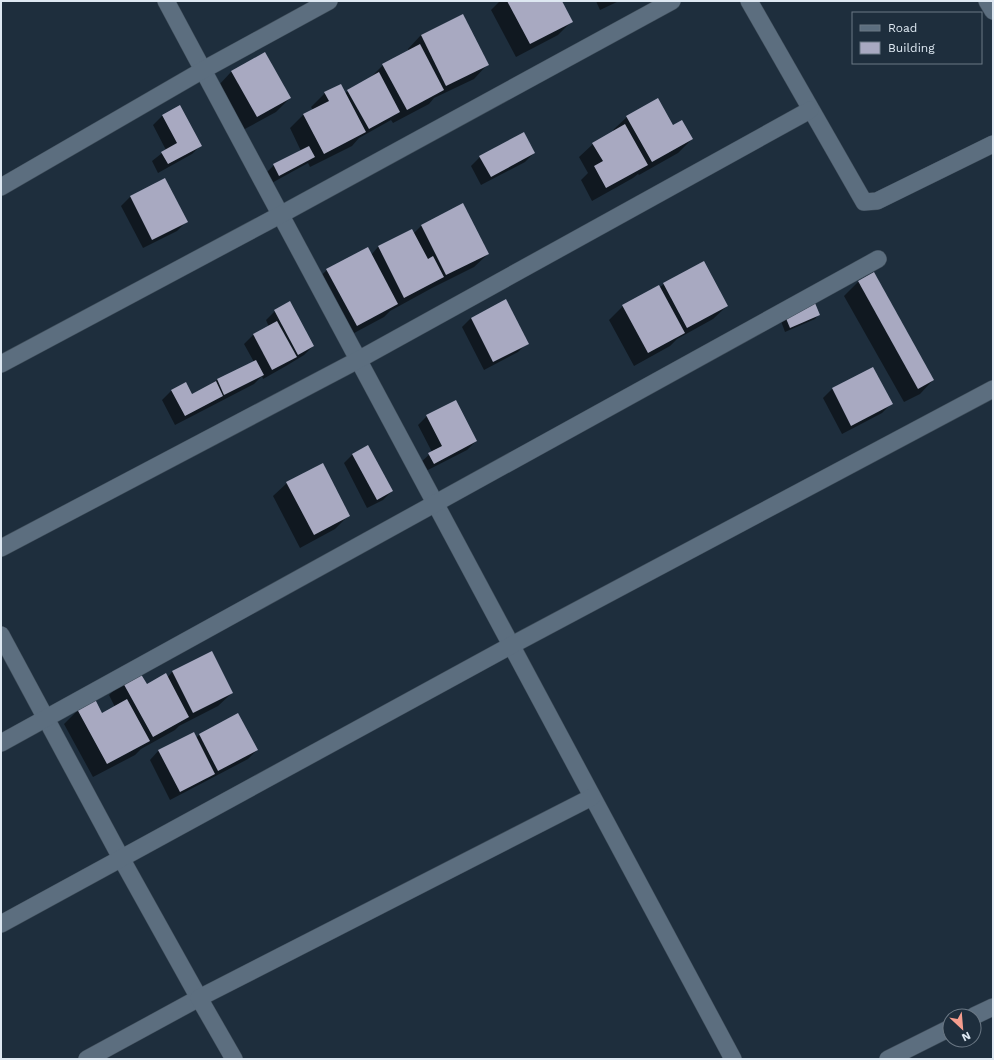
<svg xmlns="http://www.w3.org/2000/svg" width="994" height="1060" viewBox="0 0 994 1060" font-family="'Work Sans',sans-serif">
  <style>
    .shadow { fill: #0007 }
    .building { fill: #a8a9c1 }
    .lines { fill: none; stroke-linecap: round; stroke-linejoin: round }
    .minor-casing { stroke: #3f4d5a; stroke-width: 18 }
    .minor { stroke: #5c6e7f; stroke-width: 17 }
  </style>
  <rect width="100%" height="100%" fill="#1e2e3d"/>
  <g class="shadow">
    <polygon points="500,1 561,1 572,21 558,35 516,57 491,10"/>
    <polygon points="596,1 619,1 600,10"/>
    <polygon points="462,15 487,65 474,79 434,98 429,104 393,123 391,120 359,138 352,146 310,167 308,163 270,184 265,174 274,165 301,151 290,128 303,115 313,110 311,107 325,93 345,93 369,79 383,65 409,51 408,49 421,35"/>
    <polygon points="265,54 290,98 276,112 243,130 218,86 231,72"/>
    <polygon points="179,107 201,145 192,154 158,173 152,161 166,150 153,125 162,116"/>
    <polygon points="627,117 673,126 692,139 678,153 639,175 638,174 633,178 592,201 581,180 588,173 579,157 593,144 614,132 613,130"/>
    <polygon points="534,153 525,162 481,185 471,166 480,157"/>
    <polygon points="165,179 186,222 177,231 143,248 121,206 130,197"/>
    <polygon points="463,205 488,254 474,267 432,288 390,311 384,317 343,339 313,283 327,270 371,255 378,247 411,230 413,234 421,226"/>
    <polygon points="874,273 933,380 920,394 904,402 844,296 858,282"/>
    <polygon points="664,284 727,306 713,319 677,339 670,346 634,366 609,320 623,306 659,288"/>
    <polygon points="275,311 313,346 304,355 286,366 263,379 262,376 254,384 175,425 162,400 171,391 185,383 192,395 217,380 254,362 244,344 253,335 269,327 266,320"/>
    <polygon points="819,314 815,319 785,332 781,321 785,317"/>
    <polygon points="471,318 527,343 518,352 484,370 462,327"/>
    <polygon points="873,368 891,404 882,413 842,434 823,398 832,389"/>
    <polygon points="427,416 476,441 467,450 424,472 420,463 432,452 418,425"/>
    <polygon points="353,454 392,491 383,500 367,508 344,463"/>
    <polygon points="287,483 349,515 335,529 300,548 273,496"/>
    <polygon points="212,652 232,693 218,706 179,726 175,730 141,749 135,755 93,777 64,724 78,710 102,714 115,707 109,695 123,682 146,685 167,678 172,672"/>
    <polygon points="199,735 257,750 248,759 170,800 150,760 159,750 196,738"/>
  </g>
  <g class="building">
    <polygon points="507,1 562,1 573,22 530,44"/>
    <polygon points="463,14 489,65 446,86 421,35"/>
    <polygon points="420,44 444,90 407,110 382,64"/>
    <polygon points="265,52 291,98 257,117 231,71"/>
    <polygon points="379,72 400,112 369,129 347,90"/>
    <polygon points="341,84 366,132 324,154 303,114 329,101 324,92"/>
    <polygon points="658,98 673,125 682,120 693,139 652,162 626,116"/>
    <polygon points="180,105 202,146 168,164 161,152 177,143 162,115"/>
    <polygon points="625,124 648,165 606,188 594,166 603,161 592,143"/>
    <polygon points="524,132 535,153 491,177 479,156"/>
    <polygon points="309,146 315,157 279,176 273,164"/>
    <polygon points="165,178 188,222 152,240 130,196"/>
    <polygon points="463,203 489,254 446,275 421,225"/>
    <polygon points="412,229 428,259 433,256 444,277 404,298 378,246"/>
    <polygon points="368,247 398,304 357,326 326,269"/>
    <polygon points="704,261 728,306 687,328 663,283"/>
    <polygon points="874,272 934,380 918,389 858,281"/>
    <polygon points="659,285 685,333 648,353 622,305"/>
    <polygon points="506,299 529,344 493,362 471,318"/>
    <polygon points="290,301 314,346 298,355 274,310"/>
    <polygon points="815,303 820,315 790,328 785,316"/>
    <polygon points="277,321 297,357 272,370 253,334"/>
    <polygon points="256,360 264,375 224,395 217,379"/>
    <polygon points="873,367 893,404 851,426 832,388"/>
    <polygon points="216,381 223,396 185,416 171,390 186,382 192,394"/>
    <polygon points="456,400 477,441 434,464 428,453 442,446 426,415"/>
    <polygon points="368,445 393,491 377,500 352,454"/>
    <polygon points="323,463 350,516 314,535 286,482"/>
    <polygon points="212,651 233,693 193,713 172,671"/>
    <polygon points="139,671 147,684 166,673 189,717 153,737 122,681"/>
    <polygon points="95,699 102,713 127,699 150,741 107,764 77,709"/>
    <polygon points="238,713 258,750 218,771 199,734"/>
    <polygon points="194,732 215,774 180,792 158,750"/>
  </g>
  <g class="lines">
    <defs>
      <g id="minor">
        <polyline points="166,1 733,1059"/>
        <polyline points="749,1 864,202 877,201 993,144"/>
        <polyline points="987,1 993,11"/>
        <polyline points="1,187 203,70 329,1"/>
        <polyline points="1,364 280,215 672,1"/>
        <polyline points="1,548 358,360 810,110"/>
        <polyline points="1,635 121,858 199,998 87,1059"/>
        <polyline points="1,743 878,259"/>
        <polyline points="1,924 510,646 993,389"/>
        <polyline points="974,1016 993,1007"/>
        <polyline points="234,1059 199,998 592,797"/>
        <polyline points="888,1059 950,1028"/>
      </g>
    </defs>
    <use href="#minor" class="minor-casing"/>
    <use href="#minor" class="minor"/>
  </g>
  <rect width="994" height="1060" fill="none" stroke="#dee8f2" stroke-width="4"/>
  <rect x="852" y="12" width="130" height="52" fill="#1e2e3d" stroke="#6b7885"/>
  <rect x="860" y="25" width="20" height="6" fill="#5c6e7f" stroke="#6b7885"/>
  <text x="888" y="32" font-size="12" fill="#dee8f2">Road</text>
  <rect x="860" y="42" width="20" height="12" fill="#a8a9c1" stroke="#6b7885"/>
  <text x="888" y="52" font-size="12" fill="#dee8f2">Building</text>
  <g transform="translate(962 1028) rotate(154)"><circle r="19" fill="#1e2e3d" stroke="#6b7885"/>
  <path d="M0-3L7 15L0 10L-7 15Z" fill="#f59d8e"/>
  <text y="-6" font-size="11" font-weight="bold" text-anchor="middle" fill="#dee8f2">N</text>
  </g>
</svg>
